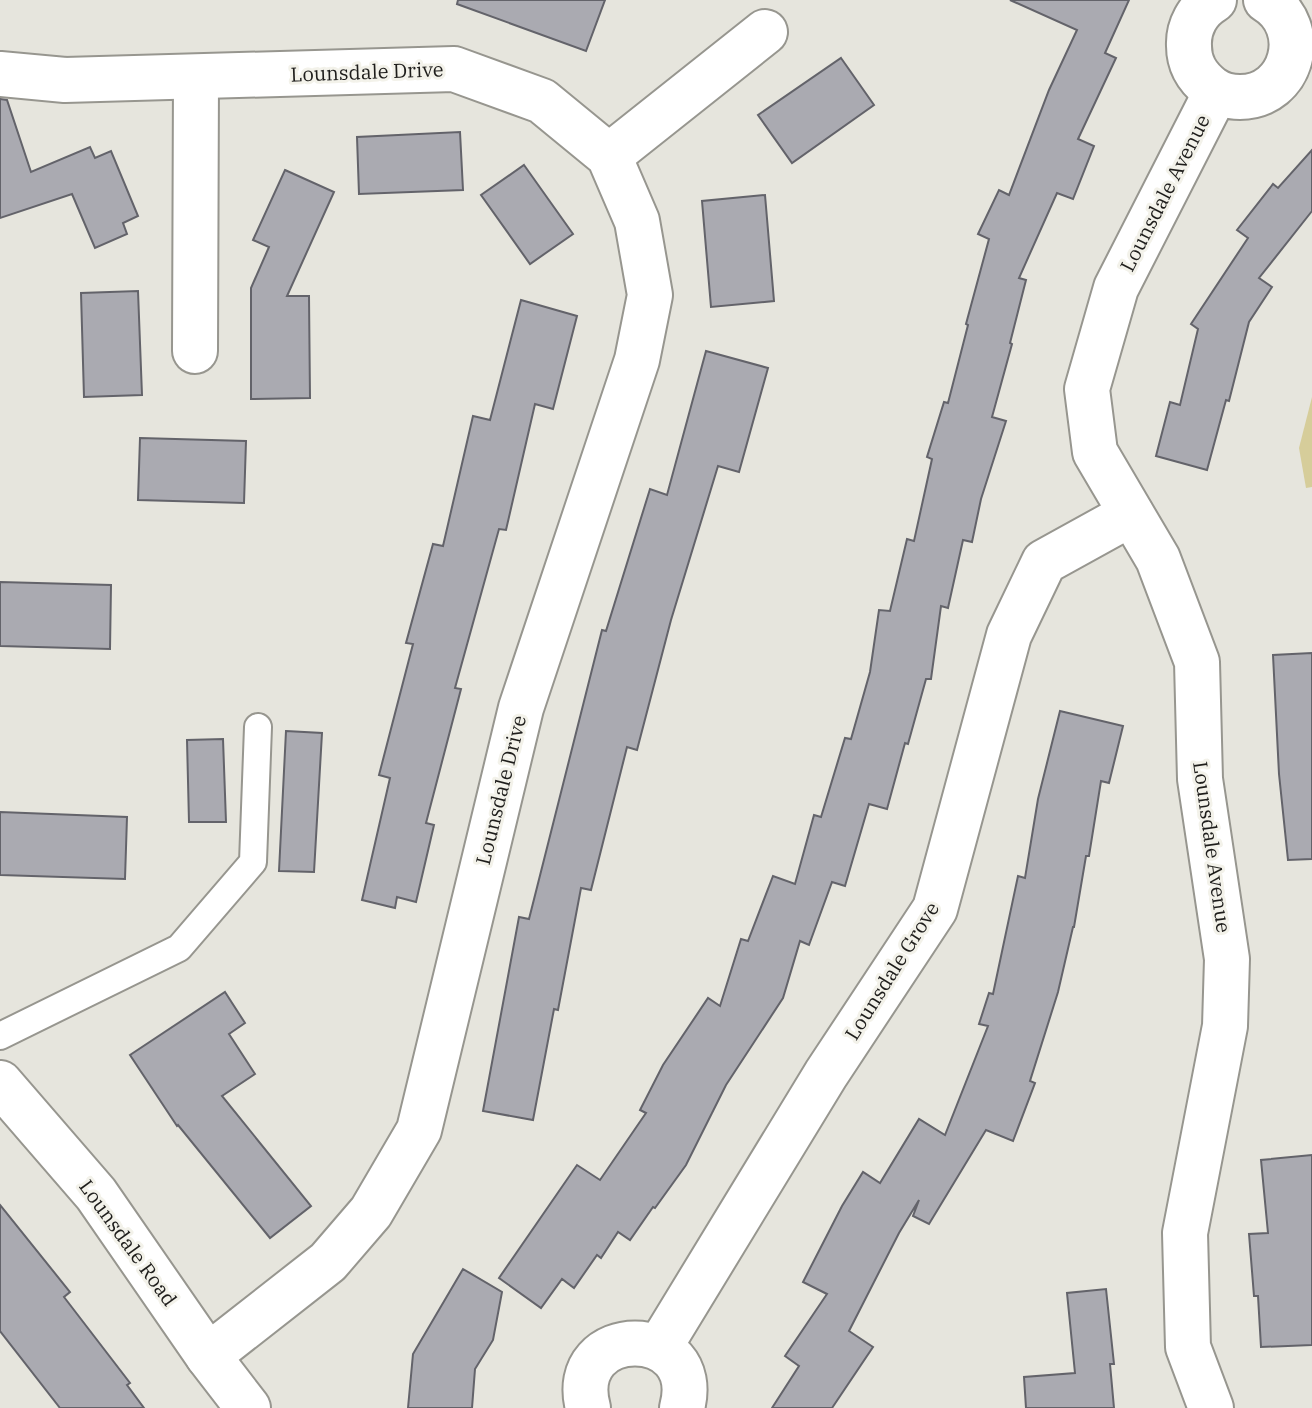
<svg xmlns="http://www.w3.org/2000/svg" width="1312" height="1408" viewBox="0 0 1312 1408" font-family="'IBM Plex Serif',serif">
  <style>
    .green { fill: #d6cd9a }
    .building { fill: #aaaab1; stroke: #63636a; stroke-width: 2 }
    .lines { fill: none; stroke-linecap: round; stroke-linejoin: round }
    .lane-casing { stroke: #97968f; stroke-width: 30 }
    .street-casing { stroke: #97968f; stroke-width: 48 }
    .secondary-casing { stroke: #97968f; stroke-width: 48 }
    .lane { stroke: #fff; stroke-width: 26 }
    .street { stroke: #fff; stroke-width: 44 }
    .secondary { stroke: #fff; stroke-width: 44 }
    .labels { text-anchor: middle; stroke-width: 6; stroke-linejoin: round; paint-order: stroke }
    .street-label { font-size: 20px; fill: #1e1d1b; stroke: #f3f2ea }
  </style>
  <rect width="100%" height="100%" fill="#e6e5dd"/>
  <polygon class="green" points="1312,397 1312,487 1306,488 1299,448"/>
  <g class="building">
    <polygon points="458,0 605,0 586,51 457,4"/>
    <polygon points="1010,0 1129,0 1105,53 1116,58 1078,139 1094,146 1073,199 1057,193 1019,278 1026,280 1010,343 1012,344 992,417 1006,421 981,499 972,542 963,540 948,608 941,606 931,679 926,679 908,744 905,743 887,809 869,804 845,886 832,882 809,945 800,941 783,998 726,1085 686,1165 655,1208 653,1207 630,1240 618,1232 601,1258 597,1255 574,1288 562,1279 541,1308 499,1278 577,1165 600,1180 646,1113 640,1110 663,1065 708,998 720,1006 741,939 748,941 773,876 795,884 814,815 821,817 845,738 851,739 870,672 879,610 890,611 907,539 914,541 932,459 927,457 944,402 948,403 968,325 966,324 989,239 978,234 999,190 1009,195 1049,90 1077,30"/>
    <polygon points="841,58 874,105 792,163 758,115"/>
    <polygon points="0,99 7,100 31,172 90,147 95,158 111,151 138,216 123,223 127,234 95,248 72,194 0,218"/>
    <polygon points="460,132 463,190 359,194 357,137"/>
    <polygon points="1312,150 1312,211 1259,278 1272,287 1249,322 1229,401 1226,400 1207,470 1156,456 1170,402 1180,405 1198,329 1191,324 1248,238 1237,230 1273,184 1278,188"/>
    <polygon points="524,165 573,234 530,264 481,195"/>
    <polygon points="285,170 334,192 287,296 309,296 310,398 251,399 251,288 269,247 253,240"/>
    <polygon points="765,195 774,301 711,307 702,201"/>
    <polygon points="138,291 142,395 84,397 81,293"/>
    <polygon points="521,300 577,316 553,409 535,404 506,530 499,529 455,688 461,689 426,823 434,825 416,902 397,897 395,908 362,900 390,778 379,775 413,644 406,643 433,544 443,546 473,416 490,420"/>
    <polygon points="706,351 768,368 739,472 718,466 671,620 637,750 627,747 591,890 581,888 558,1010 554,1009 533,1120 483,1111 519,917 529,919 602,630 606,631 650,489 667,495"/>
    <polygon points="140,438 246,441 244,503 138,500"/>
    <polygon points="0,582 111,585 110,649 0,646"/>
    <polygon points="1312,653 1312,859 1288,860 1279,774 1273,655"/>
    <polygon points="1060,711 1123,726 1109,783 1101,781 1089,856 1086,856 1074,927 1073,927 1058,992 1030,1081 1035,1083 1013,1141 986,1130 929,1224 913,1216 919,1200 899,1233 849,1331 873,1347 832,1408 772,1408 799,1366 785,1356 827,1294 803,1282 842,1206 863,1172 880,1183 919,1119 945,1135 988,1026 979,1024 989,993 993,994 1018,876 1025,878 1038,799"/>
    <polygon points="286,731 322,733 314,872 279,871"/>
    <polygon points="223,739 226,822 189,822 187,740"/>
    <polygon points="0,812 127,817 125,879 0,875"/>
    <polygon points="225,992 245,1023 229,1034 255,1074 222,1096 311,1206 270,1238 178,1125 177,1126 130,1055"/>
    <polygon points="1312,1155 1312,1345 1261,1347 1258,1296 1254,1296 1249,1234 1268,1233 1261,1160"/>
    <polygon points="0,1205 70,1292 64,1297 130,1383 127,1385 144,1408 60,1408 0,1331"/>
    <polygon points="463,1269 502,1292 493,1340 475,1369 472,1408 408,1408 413,1354"/>
    <polygon points="1106,1289 1114,1364 1110,1364 1114,1408 1026,1408 1024,1377 1075,1373 1067,1293"/>
  </g>
  <g class="lines">
    <defs>
      <polyline id="lane" points="0,1036 179,948 253,862 258,727"/>
      <g id="street">
        <path d="M1214,0C1198,9 1188,27 1189,46C1189,64 1197,77 1211,88C1219,94 1230,97 1240,97C1293,97 1311,27 1266,0"/>
        <polyline points="0,74 65,80 454,69 542,101 609,156 637,221 650,295 637,360 521,708 419,1130 371,1212 328,1262 208,1356"/>
        <polyline points="609,156 765,32"/>
        <polyline points="195,351 196,78"/>
        <polyline points="659,1348 826,1074 935,909 1009,635 1044,562 1131,514"/>
        <path d="M588,1408C565,1322 705,1322 682,1408"/>
        <polyline points="1211,1408 1188,1347 1185,1233 1225,1026 1227,959 1200,779 1197,662 1158,559 1095,452 1087,389 1116,288 1216,92"/>
      </g>
      <polyline id="secondary" points="0,1083 96,1194 208,1356 248,1408"/>
    </defs>
    <use href="#lane" class="lane-casing"/>
    <use href="#street" class="street-casing"/>
    <use href="#secondary" class="secondary-casing"/>
    <use href="#lane" class="lane"/>
    <use href="#street" class="street"/>
    <use href="#secondary" class="secondary"/>
  </g>
  <g class="labels">
    <g class="street-label">
      <text transform="translate(367 72) rotate(-2)" y="7">Lounsdale Drive</text>
      <text transform="translate(1165 193) rotate(-63)" y="7">Lounsdale Avenue</text>
      <text transform="translate(501 790) rotate(-76)" y="7">Lounsdale Drive</text>
      <text transform="translate(1212 847) rotate(82)" y="7">Lounsdale Avenue</text>
      <text transform="translate(892 971) rotate(-58)" y="7">Lounsdale Grove</text>
      <text transform="translate(128 1243) rotate(54)" y="7">Lounsdale Road</text>
    </g>
  </g>
</svg>
